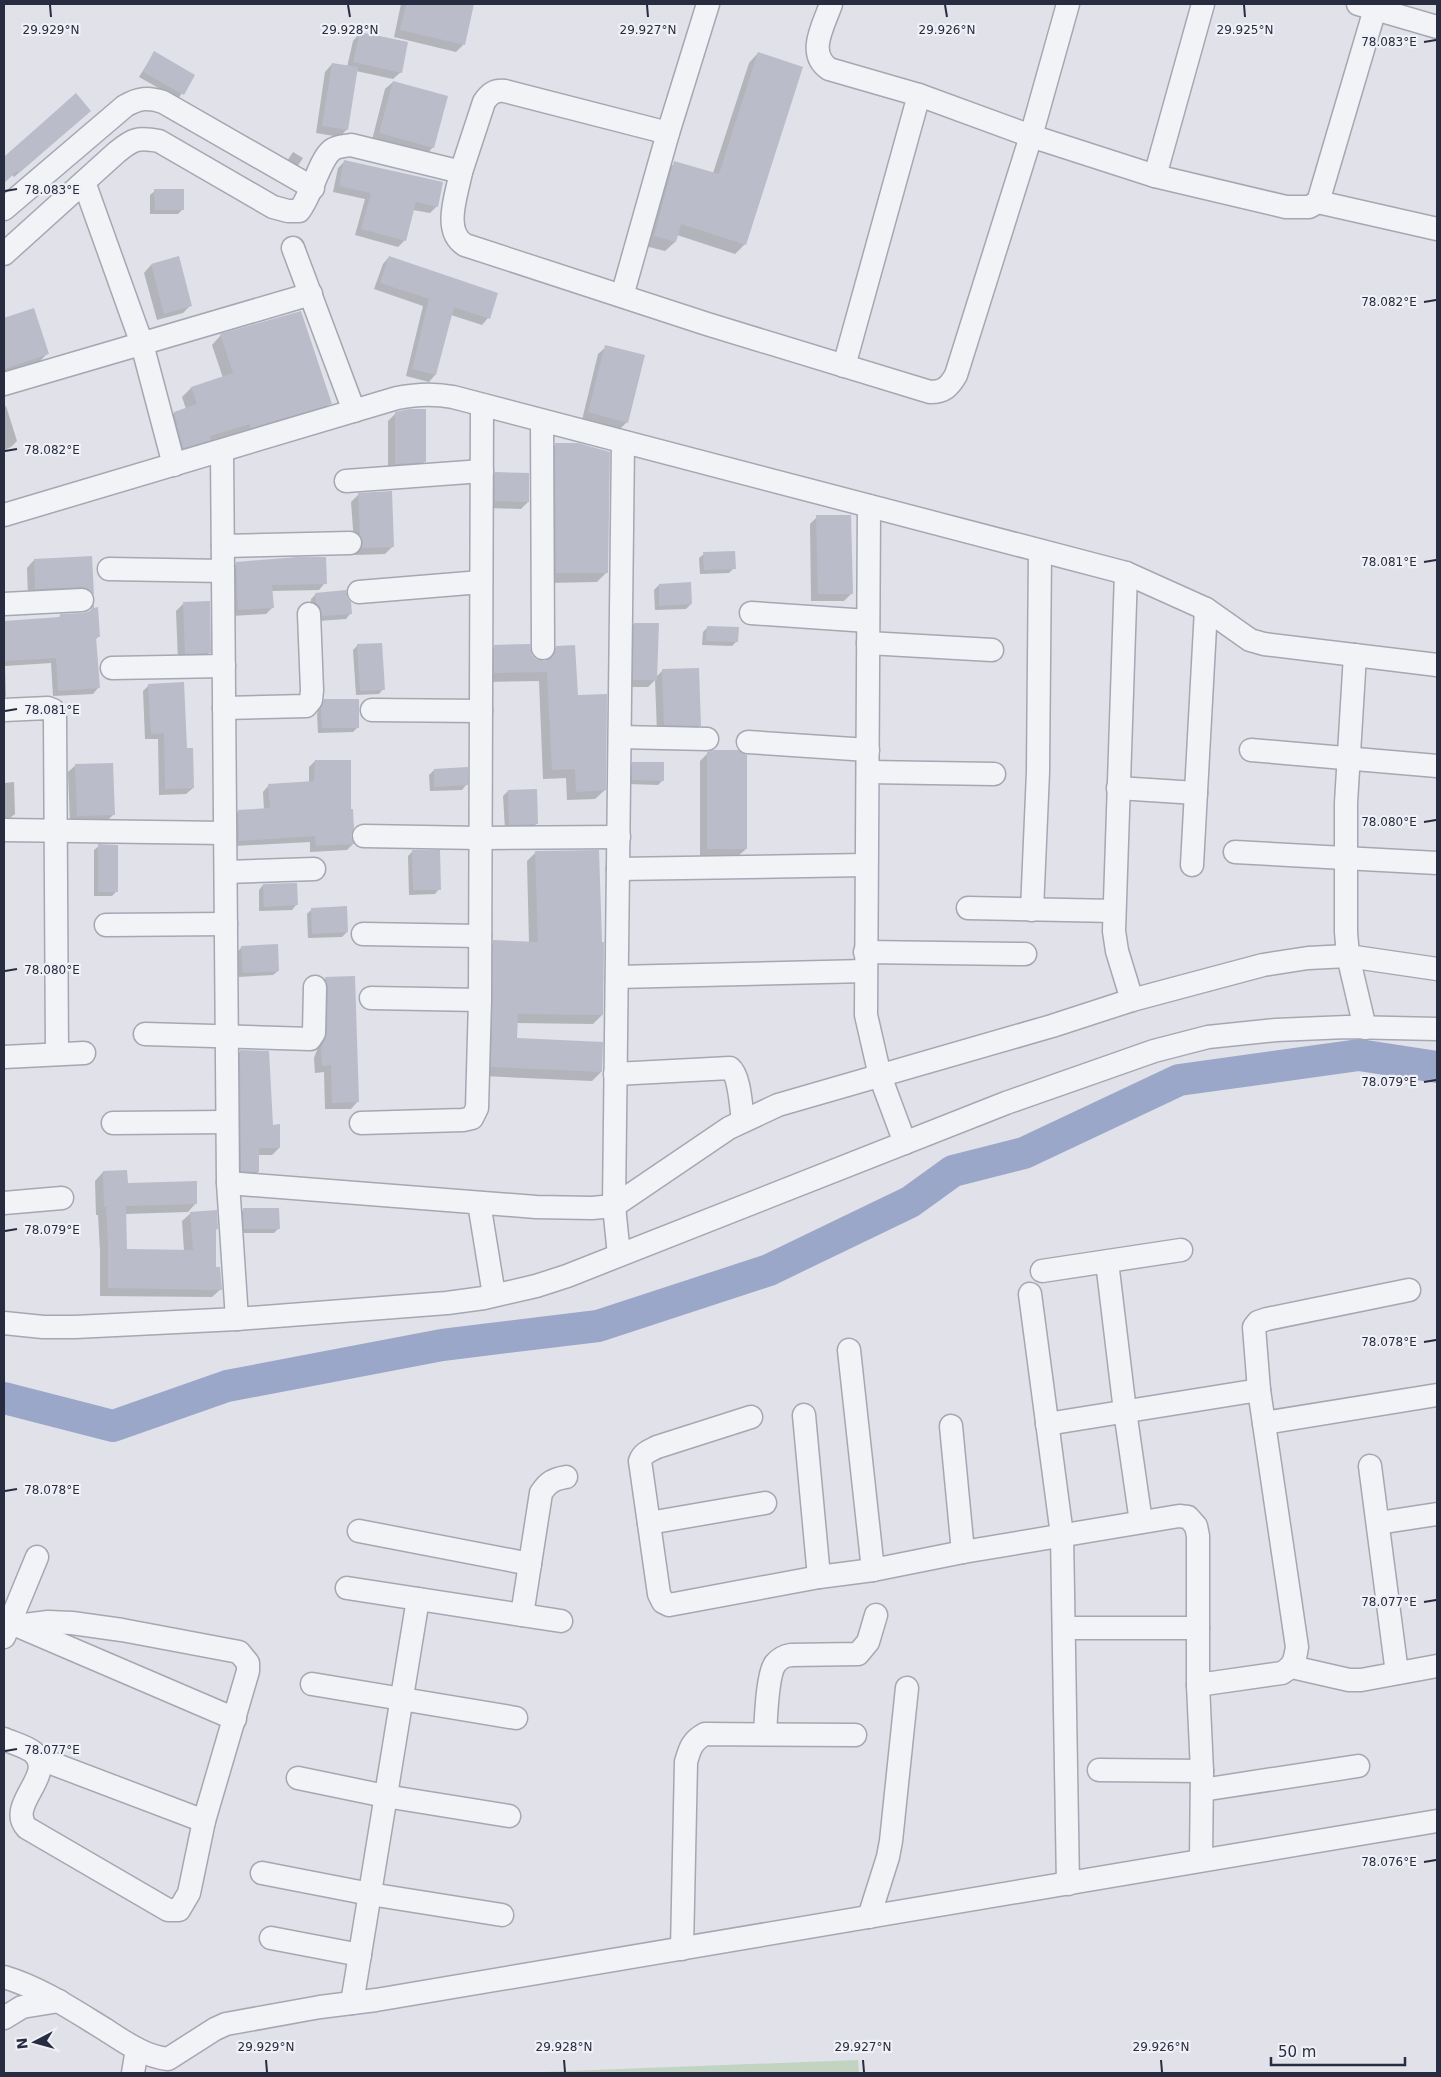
<svg xmlns="http://www.w3.org/2000/svg" width="1441" height="2077" viewBox="0 0 1441 2077" font-family="'DejaVu Sans',sans-serif">
  <style>
    .green { fill: #c1d3c1 }
    .shadow { fill: #0003 }
    .lines { fill: none; stroke-linecap: round; stroke-linejoin: round }
    .river { stroke: #9aa7c9; stroke-width: 32 }
    .building { fill: #babcc9 }
    .minor-casing { stroke: #a5a7b3; stroke-width: 25 }
    .minor { stroke: #f2f3f7; stroke-width: 22 }
    .ticks { fill: none; stroke: #282c40; stroke-width: 2 }
    .ticks-label { font-size: 12px; text-anchor: middle; fill: #282c40; stroke: #eff1f6; stroke-width: 4.5; stroke-linejoin: round; paint-order: stroke }
  </style>
  <rect width="100%" height="100%" fill="#e0e1e9"/>
  <polygon class="green" points="858,2060 859,2073 517,2073"/>
  <g class="shadow">
    <polygon points="401,4 473,4 464,44 456,52 394,37"/>
    <polygon points="360,33 401,72 393,79 356,71 347,129 340,137 316,133 325,72 332,64 347,67 353,41"/>
    <polygon points="154,53 194,75 178,99 139,77"/>
    <polygon points="758,53 745,244 735,254 677,235 675,242 665,251 645,246 665,172 675,163 713,173 749,63"/>
    <polygon points="393,82 433,147 426,155 372,140 385,89"/>
    <polygon points="76,95 85,115 14,177 12,175 4,182 4,157"/>
    <polygon points="293,152 303,158 297,167 287,161"/>
    <polygon points="345,161 437,206 430,213 413,210 404,241 398,247 355,235 365,199 333,192 338,168"/>
    <polygon points="155,191 183,209 178,214 150,214 150,195"/>
    <polygon points="389,257 497,294 488,318 482,325 451,315 435,375 429,382 406,376 423,306 374,289 383,264"/>
    <polygon points="151,265 191,305 183,313 157,320 144,273"/>
    <polygon points="33,310 47,354 40,361 4,373 4,320"/>
    <polygon points="221,335 330,403 321,413 242,436 241,433 206,443 174,457 165,422 174,413 186,409 182,397 191,388 223,378 212,345"/>
    <polygon points="606,347 627,422 620,429 582,420 598,354"/>
    <polygon points="6,406 17,441 11,447 4,450 4,407"/>
    <polygon points="396,413 425,461 418,469 388,471 388,421"/>
    <polygon points="556,444 607,572 597,582 546,583 546,454"/>
    <polygon points="495,473 528,502 521,509 488,508 488,481"/>
    <polygon points="359,494 393,546 385,554 355,555 351,502"/>
    <polygon points="817,517 852,593 844,601 811,601 810,524"/>
    <polygon points="704,554 734,568 729,573 700,574 699,558"/>
    <polygon points="91,558 92,594 86,601 28,596 27,568 34,560"/>
    <polygon points="237,563 325,583 319,590 271,591 272,608 266,614 232,616 230,570"/>
    <polygon points="659,585 691,604 686,609 655,610 654,590"/>
    <polygon points="316,594 350,614 346,619 318,621 311,608 311,599"/>
    <polygon points="183,604 209,653 202,660 178,661 176,611"/>
    <polygon points="93,607 98,637 95,640 98,688 93,694 53,696 51,663 5,666 6,696 4,699 4,622 58,618 61,615 88,613"/>
    <polygon points="634,624 656,677 663,670 700,725 692,733 657,732 655,680 648,687 626,687 627,631"/>
    <polygon points="707,628 737,641 732,646 702,645 703,632"/>
    <polygon points="358,645 383,689 379,694 356,695 353,650"/>
    <polygon points="495,646 531,656 535,660 546,661 547,656 557,647 576,696 605,790 595,799 567,800 566,778 543,779 539,681 486,682 486,655"/>
    <polygon points="149,685 186,750 193,788 186,794 159,795 158,739 145,739 143,691"/>
    <polygon points="325,701 358,727 353,732 318,733 317,714 320,705"/>
    <polygon points="708,753 746,849 738,856 700,856 700,761"/>
    <polygon points="315,761 353,844 347,850 310,852 310,842 234,846 232,818 239,811 264,810 263,792 269,785 309,783 309,767"/>
    <polygon points="633,763 663,780 658,785 628,784 628,768"/>
    <polygon points="76,765 114,814 106,822 70,823 68,772"/>
    <polygon points="434,770 466,785 462,790 430,791 429,775"/>
    <polygon points="14,782 15,814 10,818 4,819 4,783"/>
    <polygon points="508,791 536,824 532,829 505,829 503,796"/>
    <polygon points="99,846 117,891 112,896 94,896 94,850"/>
    <polygon points="413,851 439,889 435,894 409,895 408,856"/>
    <polygon points="536,852 602,1015 593,1024 516,1023 516,1039 601,1072 592,1081 483,1076 485,951 494,942 529,943 527,861"/>
    <polygon points="263,885 296,905 292,910 259,911 259,890"/>
    <polygon points="312,909 347,932 342,937 308,938 307,914"/>
    <polygon points="242,947 278,971 273,975 238,977 237,952"/>
    <polygon points="326,978 358,1101 351,1109 325,1109 324,1072 315,1073 314,1058 320,1042 318,985"/>
    <polygon points="241,1051 279,1148 272,1155 257,1155 258,1172 250,1179 234,1178 233,1059"/>
    <polygon points="103,1172 127,1184 196,1203 188,1212 125,1214 126,1250 184,1251 182,1221 191,1213 217,1229 215,1231 215,1269 221,1289 212,1297 100,1296 100,1251 98,1215 96,1215 95,1181"/>
    <polygon points="243,1210 279,1228 274,1233 240,1233 239,1214"/>
  </g>
  <g class="lines">
    <polyline class="river" points="4,1398 113,1426 227,1386 442,1345 598,1326 769,1270 910,1202 953,1171 1024,1153 1179,1080 1359,1055 1437,1067"/>
  </g>
  <g class="building">
    <polygon points="406,4 474,4 465,45 400,30"/>
    <polygon points="360,32 408,42 402,73 353,62"/>
    <polygon points="154,51 195,75 184,95 143,72"/>
    <polygon points="758,52 803,67 746,245 681,224 676,242 654,236 674,161 719,174"/>
    <polygon points="332,63 358,67 348,130 322,126"/>
    <polygon points="393,81 448,96 434,148 379,133"/>
    <polygon points="76,93 91,111 19,173 17,171 4,183 4,157"/>
    <polygon points="344,160 443,182 438,207 416,202 406,241 361,229 371,193 339,186"/>
    <polygon points="154,189 184,189 184,210 155,210"/>
    <polygon points="179,256 192,306 164,314 151,264"/>
    <polygon points="389,256 498,293 490,319 454,307 436,375 412,369 429,299 380,283"/>
    <polygon points="34,308 49,354 4,369 4,318"/>
    <polygon points="301,311 332,404 251,428 250,424 210,436 211,440 183,448 174,412 197,404 191,387 233,373 220,334"/>
    <polygon points="605,345 645,355 628,423 588,412"/>
    <polygon points="409,409 426,409 426,462 395,464 395,412"/>
    <polygon points="555,443 578,443 610,452 608,573 556,573"/>
    <polygon points="495,472 529,473 529,502 495,501"/>
    <polygon points="392,491 394,547 362,548 363,542 360,535 358,493"/>
    <polygon points="816,515 851,515 853,594 818,594"/>
    <polygon points="735,551 736,569 704,570 703,552"/>
    <polygon points="92,556 94,595 88,589 82,587 35,589 34,559"/>
    <polygon points="297,557 326,557 327,584 272,585 274,608 238,610 236,562"/>
    <polygon points="691,582 692,604 659,606 659,584"/>
    <polygon points="346,590 348,599 351,602 352,614 322,616 320,607 316,603 315,593"/>
    <polygon points="210,601 211,653 185,654 183,602"/>
    <polygon points="94,604 94,608 98,607 100,637 96,637 100,688 58,691 56,658 4,661 4,621 60,617 60,614 83,613 90,611"/>
    <polygon points="634,623 659,623 657,680 633,680"/>
    <polygon points="707,626 739,627 738,642 706,641"/>
    <polygon points="382,643 385,690 360,691 357,644"/>
    <polygon points="530,644 532,655 536,659 543,661 549,660 554,655 556,646 575,645 578,695 607,694 606,790 576,792 575,769 552,770 547,672 494,673 494,645"/>
    <polygon points="699,668 701,726 664,725 662,669"/>
    <polygon points="184,682 187,748 193,748 194,788 165,789 164,733 151,734 148,684"/>
    <polygon points="324,699 359,699 359,728 322,728 321,708"/>
    <polygon points="714,750 738,750 747,755 747,849 707,849 707,752"/>
    <polygon points="315,760 351,760 351,809 353,809 354,828 351,836 354,844 316,846 315,836 239,841 238,810 270,808 268,784 314,781"/>
    <polygon points="632,762 664,762 664,781 632,780"/>
    <polygon points="113,763 115,815 77,816 75,764"/>
    <polygon points="468,767 468,785 434,787 434,769"/>
    <polygon points="537,789 538,824 509,825 508,790"/>
    <polygon points="98,844 118,845 118,892 98,892"/>
    <polygon points="412,850 440,850 441,890 413,890"/>
    <polygon points="599,850 602,942 604,942 603,1015 518,1014 517,1038 603,1042 602,1072 491,1067 493,940 538,942 535,851"/>
    <polygon points="297,883 298,905 264,907 263,884"/>
    <polygon points="347,906 348,932 312,934 311,908"/>
    <polygon points="278,944 279,971 243,973 241,946"/>
    <polygon points="355,976 359,1102 332,1103 331,1065 322,1066 321,1049 327,1033 328,987 325,977"/>
    <polygon points="240,1050 269,1051 273,1125 280,1124 280,1148 259,1148 259,1172 241,1171"/>
    <polygon points="127,1170 128,1183 197,1181 197,1204 126,1206 127,1249 193,1250 190,1212 217,1210 218,1229 216,1229 216,1267 220,1267 222,1290 108,1288 108,1242 106,1207 104,1207 103,1171"/>
    <polygon points="243,1208 279,1208 280,1229 244,1229"/>
  </g>
  <g class="lines">
    <defs>
      <g id="minor">
        <path d="M831,4C824,25 806,53 829,69L919,95L1031,136L1155,176L1203,4"/>
        <polyline points="1358,4 1437,27"/>
        <path d="M461,172C457,194 442,231 465,245L707,324L930,392C944,392 949,387 956,375L1031,136L1068,4"/>
        <polyline points="1155,176 1286,207 1309,207 1318,202 1437,229"/>
        <polyline points="84,182 142,344 174,465"/>
        <polyline points="1318,202 1375,9"/>
        <path d="M4,209L125,106C139,98 148,97 163,102L313,188"/>
        <polyline points="293,248 354,411"/>
        <path d="M4,254L117,152C133,139 138,137 159,141L273,207L288,211H299C312,195 319,160 332,150C337,146 345,146 351,145L461,172L484,102C490,93 495,90 505,91L668,133"/>
        <polyline points="622,296 668,133 708,4"/>
        <polyline points="844,366 919,95"/>
        <polyline points="4,384 311,294"/>
        <polyline points="542,421 543,648"/>
        <polyline points="222,451 228,1183 237,1319"/>
        <polyline points="346,481 482,471"/>
        <polyline points="869,506 866,1015 880,1076 905,1143"/>
        <path d="M4,515L397,398C417,394 433,393 453,397L1126,573L1206,609L1250,640L1264,644L1437,665"/>
        <polyline points="223,546 350,543"/>
        <polyline points="109,569 223,571"/>
        <polyline points="1126,573 1114,931 1117,951 1132,1000"/>
        <polyline points="359,592 481,582"/>
        <polyline points="4,604 82,600"/>
        <polyline points="751,613 868,621"/>
        <polyline points="868,643 992,650"/>
        <polyline points="1355,655 1346,803 1346,932 1348,956 1365,1028"/>
        <polyline points="112,668 224,666"/>
        <polyline points="224,708 306,706 311,700 312,690 309,614"/>
        <polyline points="4,710 48,708 53,710 55,718 57,1054"/>
        <polyline points="372,710 481,711"/>
        <polyline points="620,737 707,739"/>
        <polyline points="748,742 868,750"/>
        <polyline points="1251,750 1437,766"/>
        <polyline points="868,772 994,774"/>
        <polyline points="1118,788 1196,793"/>
        <polyline points="4,830 225,833"/>
        <polyline points="364,836 480,838 619,837"/>
        <polyline points="1235,852 1437,863"/>
        <polyline points="1192,865 1206,609"/>
        <polyline points="618,869 866,865"/>
        <polyline points="226,872 314,869"/>
        <polyline points="968,908 1114,911"/>
        <polyline points="1032,910 1038,772 1040,551"/>
        <polyline points="106,925 226,924"/>
        <polyline points="363,934 480,936"/>
        <polyline points="865,952 1025,954"/>
        <polyline points="617,977 865,971"/>
        <polyline points="371,998 480,1000"/>
        <polyline points="145,1034 310,1039 314,1033 315,987"/>
        <polyline points="4,1057 84,1053"/>
        <path d="M615,1074L730,1068C740,1076 741,1108 743,1121"/>
        <polyline points="113,1123 227,1122"/>
        <polyline points="361,1123 463,1120 472,1118 477,1108 480,1000 482,405"/>
        <polyline points="228,1183 536,1207 592,1208 614,1206 729,1128 778,1105 1052,1026 1132,1000 1263,965 1308,958 1348,956 1437,969"/>
        <polyline points="4,1203 62,1198"/>
        <polyline points="479,1203 494,1295"/>
        <polyline points="619,1255 614,1206 623,442"/>
        <polyline points="1107,1262 1125,1411 1141,1522"/>
        <polyline points="1042,1271 1181,1250"/>
        <polyline points="1030,1294 1062,1535 1068,1884"/>
        <polyline points="4,1323 43,1327 75,1327 237,1319 447,1303 484,1298 536,1286 567,1276 1006,1103 1154,1051 1208,1037 1276,1030 1347,1027 1437,1029"/>
        <polyline points="849,1350 873,1570"/>
        <polyline points="804,1415 819,1577"/>
        <path d="M751,1417L657,1447C649,1451 643,1453 640,1461L659,1594L663,1602L669,1605L819,1577L873,1570L963,1552L1179,1516L1188,1517L1196,1526L1198,1536V1685L1202,1771L1201,1860"/>
        <polyline points="1264,1423 1437,1395"/>
        <polyline points="1047,1424 1259,1390"/>
        <polyline points="951,1426 963,1552"/>
        <polyline points="1370,1466 1397,1673"/>
        <polyline points="649,1523 765,1503"/>
        <polyline points="1378,1523 1437,1514"/>
        <polyline points="359,1531 530,1564"/>
        <polyline points="347,1588 561,1621"/>
        <path d="M522,1615L541,1493C548,1482 554,1479 566,1477"/>
        <polyline points="18,1626 235,1719"/>
        <polyline points="1064,1628 1198,1628"/>
        <polyline points="4,1637 37,1557"/>
        <polyline points="1292,1667 1349,1680 1361,1680 1437,1666"/>
        <polyline points="312,1684 516,1718"/>
        <path d="M1198,1685L1282,1673C1294,1666 1295,1660 1297,1647L1259,1390L1254,1327L1258,1322L1267,1319L1409,1290"/>
        <path d="M765,1734C766,1719 767,1676 775,1664C780,1658 784,1656 791,1655L858,1654L868,1642L876,1615"/>
        <path d="M4,1739C13,1743 25,1746 33,1752C58,1774 5,1805 27,1828L168,1910H179L189,1893L204,1821L248,1671V1663L239,1652L122,1630L72,1623L48,1622L17,1626"/>
        <polyline points="38,1758 204,1821"/>
        <polyline points="1099,1770 1202,1771"/>
        <polyline points="298,1778 385,1796 509,1816"/>
        <polyline points="1202,1790 1358,1766"/>
        <polyline points="262,1873 370,1894 502,1915"/>
        <polyline points="869,1917 888,1857 891,1841 907,1688"/>
        <polyline points="271,1938 360,1955"/>
        <path d="M682,1949L686,1762C690,1748 692,1741 705,1734L855,1735"/>
        <path d="M4,1977C41,1988 73,2010 106,2030C126,2043 144,2056 168,2059L215,2029L226,2024L320,2007L376,2000L1437,1821"/>
        <polyline points="352,2003 418,1599"/>
        <polyline points="4,2018 22,2007 59,2001"/>
        <polyline points="133,2073 137,2049"/>
      </g>
    </defs>
    <use href="#minor" class="minor-casing"/>
    <use href="#minor" class="minor"/>
  </g>
  <path class="ticks" d="M50,5L51,17M348,5L350,17M647,5L648,17M945,5L947,17M1244,5L1245,17M1424,42L1436,40M5,191L17,189M1424,302L1436,300M5,451L17,449M1424,562L1436,560M5,711L17,709M1424,822L1436,820M5,971L17,969M1424,1082L1436,1080M5,1231L17,1229M1424,1342L1436,1340M5,1491L17,1489M1424,1602L1436,1600M5,1751L17,1749M1424,1862L1436,1860M266,2060L267,2072M564,2060L565,2072M863,2060L864,2072M1161,2060L1162,2072"/>
  <g class="ticks-label">
    <text x="51" y="34">29.929°N</text>
    <text x="350" y="34">29.928°N</text>
    <text x="648" y="34">29.927°N</text>
    <text x="947" y="34">29.926°N</text>
    <text x="1245" y="34">29.925°N</text>
    <text x="1389" y="46">78.083°E</text>
    <text x="52" y="194">78.083°E</text>
    <text x="1389" y="306">78.082°E</text>
    <text x="52" y="454">78.082°E</text>
    <text x="1389" y="566">78.081°E</text>
    <text x="52" y="714">78.081°E</text>
    <text x="1389" y="826">78.080°E</text>
    <text x="52" y="974">78.080°E</text>
    <text x="1389" y="1086">78.079°E</text>
    <text x="52" y="1234">78.079°E</text>
    <text x="1389" y="1346">78.078°E</text>
    <text x="52" y="1494">78.078°E</text>
    <text x="1389" y="1606">78.077°E</text>
    <text x="52" y="1754">78.077°E</text>
    <text x="1389" y="1866">78.076°E</text>
    <text x="266" y="2051">29.929°N</text>
    <text x="564" y="2051">29.928°N</text>
    <text x="863" y="2051">29.927°N</text>
    <text x="1161" y="2051">29.926°N</text>
  </g>
  <rect width="1441" height="2077" fill="none" stroke="#282c40" stroke-width="10"/>
  <g transform="translate(35 2042) rotate(264)" stroke="#eff1f6" stroke-width="4" paint-order="stroke">
  <path d="M0-4L9 19L0 12L-9 19Z" fill="#282c40"/>
  <text y="-8" font-size="14" font-weight="bold" text-anchor="middle" fill="#282c40">N</text>
  </g>
  <path d="M1271 2057v8h134v-8" fill="none" stroke="#282c40" stroke-width="2.5"/>
  <text x="1278" y="2057" font-size="15" fill="#282c40" stroke="#eff1f6" stroke-width="4" paint-order="stroke">50 m</text>
</svg>
